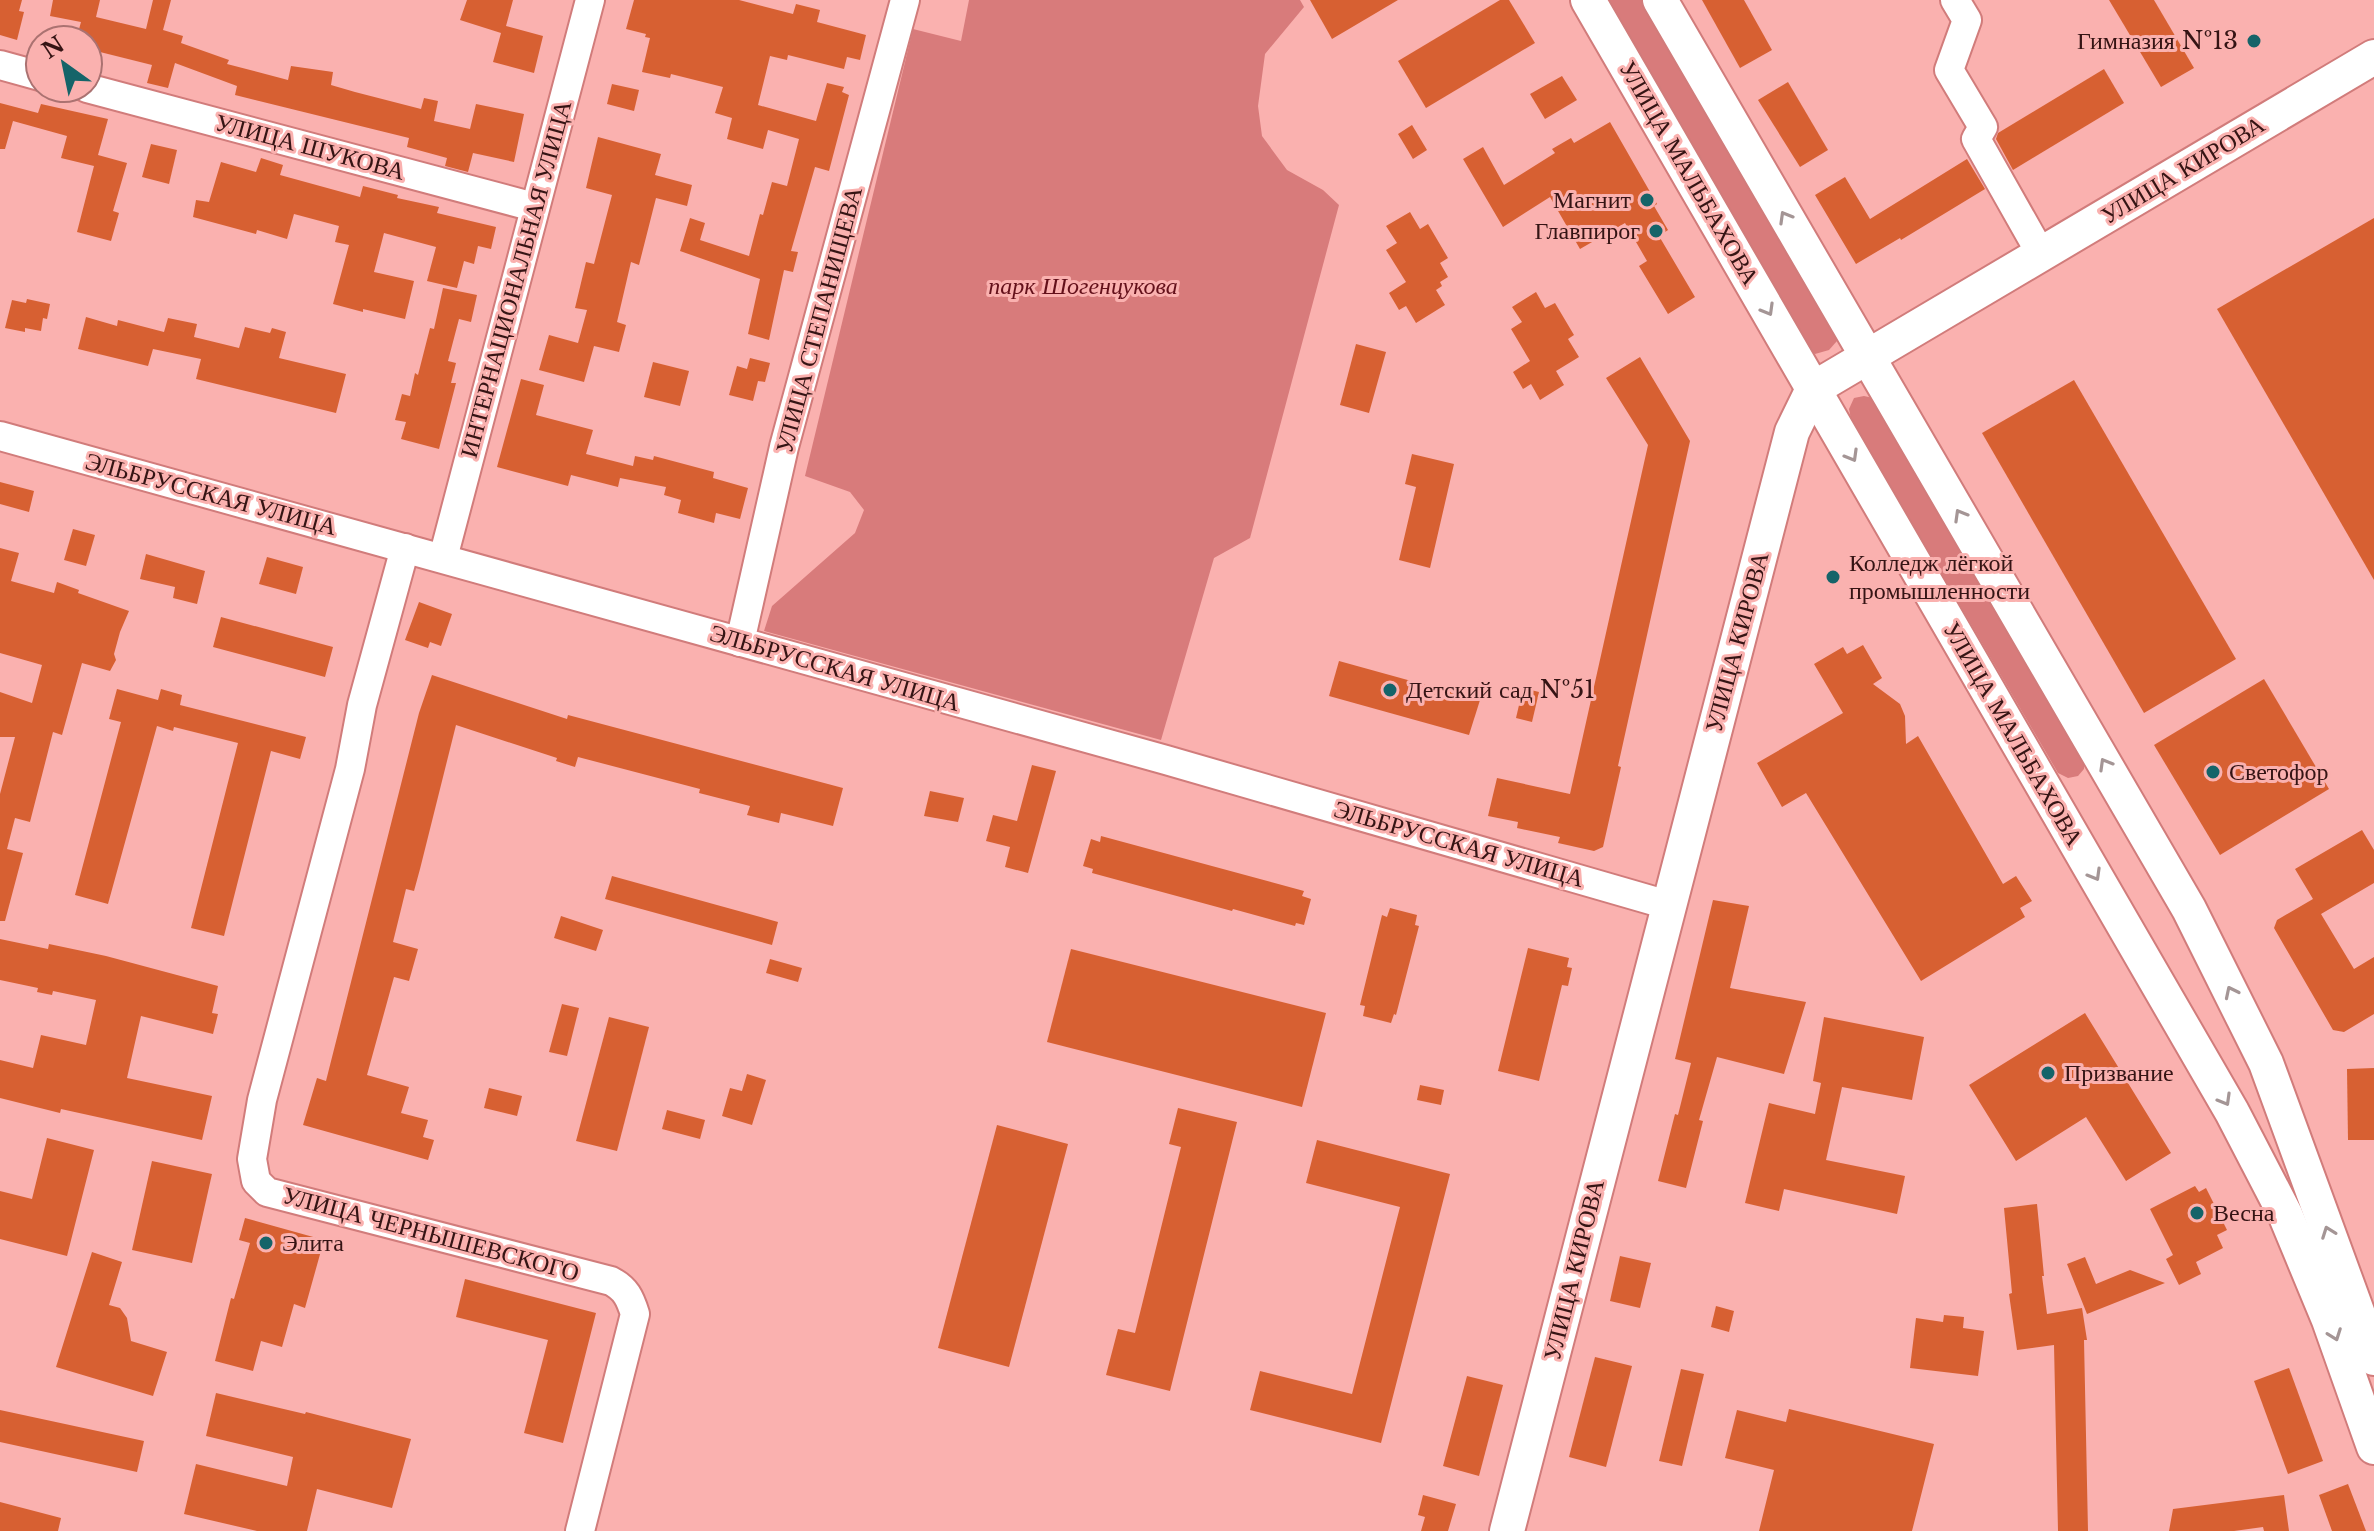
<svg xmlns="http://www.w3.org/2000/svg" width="2374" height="1531" viewBox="0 0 2374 1531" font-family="'Libre Baskerville',serif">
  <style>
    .green { fill: #d87b7b }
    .building { fill: #d76032 }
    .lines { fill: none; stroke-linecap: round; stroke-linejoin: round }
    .minor-casing { stroke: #d17c7b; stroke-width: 32 }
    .major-casing { stroke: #d17c7b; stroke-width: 38 }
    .minor { stroke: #fff; stroke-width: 28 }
    .major { stroke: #fff; stroke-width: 34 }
    .oneway { stroke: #a49595 }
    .poi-dot { fill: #156469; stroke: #fab1af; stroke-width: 3 }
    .labels { text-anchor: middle; stroke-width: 6; stroke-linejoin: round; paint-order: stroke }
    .poi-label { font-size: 24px; fill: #351414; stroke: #fab1af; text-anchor: start }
    .street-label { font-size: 24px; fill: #351414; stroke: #fab1af }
    .park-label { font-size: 24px; font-style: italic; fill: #63101a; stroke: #fab1af }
  </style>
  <rect width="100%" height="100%" fill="#fab1af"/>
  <g class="green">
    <polygon points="969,0 1300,0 1304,7 1265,54 1258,106 1262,136 1287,170 1323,190 1339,205 1250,538 1214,558 1161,740 764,631 772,606 855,533 864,510 850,492 805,476 913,29 961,41"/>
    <polygon points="1602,0 1641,0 1836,330 1837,341 1829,350 1815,354 1805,348"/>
    <polygon points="1864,396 1873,398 2084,759 2084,769 2078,776 2068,778 2058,773 1851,419 1849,409 1854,398"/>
  </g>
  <g class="building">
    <polygon points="0,0 22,0 19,11 24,12 17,40 0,35"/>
    <polygon points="53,0 100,0 96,17 146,29 153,0 171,0 163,30 183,36 181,43 229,60 227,64 288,80 291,66 333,72 331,85 355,92 421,109 424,98 438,101 434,121 470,129 476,104 524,114 514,162 473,153 468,172 445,166 447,158 407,147 409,138 235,95 237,86 175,63 168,88 147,83 152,65 88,49 88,40 76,40 81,22 50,16"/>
    <polygon points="467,0 513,0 506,26 543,36 534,73 493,62 501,33 460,20"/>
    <polygon points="634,0 739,0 793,14 796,4 820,10 817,22 866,35 860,60 847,57 844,69 788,55 787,60 770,56 758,105 816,121 827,83 844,87 842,92 849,95 829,171 815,167 791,251 798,252 793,272 784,270 769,340 748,334 760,279 680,251 690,218 705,223 700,240 749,256 760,214 763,215 772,182 787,186 799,139 768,130 763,149 727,139 732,118 715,113 723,87 671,74 670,78 642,72 650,38 645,37 646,34 626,29"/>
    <polygon points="1310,0 1398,0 1332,39"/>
    <polygon points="1500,0 1509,0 1535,43 1426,108 1398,61"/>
    <polygon points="1702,0 1744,0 1772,50 1740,68"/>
    <polygon points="2109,0 2154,0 2194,68 2161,87"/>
    <polygon points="2104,69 2124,103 2013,170 1996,139 1998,133"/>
    <polygon points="1562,76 1577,100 1545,119 1530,94"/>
    <polygon points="1788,82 1828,150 1800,167 1758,100"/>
    <polygon points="612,84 639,90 634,111 607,104"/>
    <polygon points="0,103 38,113 41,104 108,119 98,155 127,163 113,211 119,213 111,241 77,232 94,166 61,158 67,136 13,121 5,149 0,149"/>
    <polygon points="1610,122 1657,204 1654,206 1668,230 1659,236 1695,297 1668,314 1639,266 1647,261 1625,223 1580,249 1550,197 1503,227 1463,159 1483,147 1504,185 1555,153 1552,149 1571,138 1574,143"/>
    <polygon points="1412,125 1427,150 1413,159 1398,134"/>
    <polygon points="598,137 661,154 655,175 692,185 687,206 656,198 639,265 631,262 617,322 626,325 619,352 594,346 584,382 539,370 549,335 578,343 587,310 575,308 586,262 594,264 612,195 586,188"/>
    <polygon points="151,144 177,150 169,184 142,177"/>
    <polygon points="261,158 283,165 280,175 360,197 363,186 398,195 397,198 439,207 437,213 496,227 491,249 478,246 474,264 464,261 457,288 427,281 436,247 384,233 374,272 414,281 405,319 363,309 363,312 333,304 349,245 335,242 339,226 294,214 287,239 257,230 256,234 193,217 196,200 209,202 221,162 256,172"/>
    <polygon points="1967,159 1985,189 1901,240 1900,238 1856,264 1815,195 1845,177 1870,219"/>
    <polygon points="1410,212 1420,229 1428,224 1448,258 1440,263 1448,277 1440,282 1442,286 1436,290 1445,305 1416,323 1406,306 1399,310 1389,293 1406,282 1386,250 1397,243 1386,226"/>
    <polygon points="2374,218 2374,580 2217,309"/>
    <polygon points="443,288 477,295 471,322 459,319 448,361 456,363 451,383 456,383 439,449 401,439 406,422 395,420 402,394 410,396 415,373 418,375 430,328 434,329"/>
    <polygon points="1536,292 1545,308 1555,303 1574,335 1568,339 1579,357 1556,371 1564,385 1540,400 1531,384 1523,389 1513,372 1530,361 1511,329 1522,322 1512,307"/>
    <polygon points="27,299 50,304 47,319 43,318 41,331 25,328 25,332 5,328 12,300 26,303"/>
    <polygon points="86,317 117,326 118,320 164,332 168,318 197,324 194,337 239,348 245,327 270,333 272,328 286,332 279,358 346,374 336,413 196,379 201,359 153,349 148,366 78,349"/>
    <polygon points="1356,344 1386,352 1369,413 1340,405"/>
    <polygon points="1640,357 1690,441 1618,766 1621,767 1603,847 1594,851 1558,843 1560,837 1517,828 1518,822 1488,816 1497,778 1570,794 1648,445 1606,378"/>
    <polygon points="750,358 770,363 765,382 758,381 753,401 729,395 737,366 747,369"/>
    <polygon points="653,362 689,371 680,406 644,397"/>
    <polygon points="521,379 544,385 536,415 593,430 586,454 633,466 635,456 653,460 654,456 714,472 713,478 748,488 740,519 716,513 714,523 678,513 681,500 664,495 666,487 620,478 618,487 571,475 568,486 497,467"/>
    <polygon points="2074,380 2236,659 2144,713 1982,433"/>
    <polygon points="1412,454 1454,464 1430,568 1399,560 1416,487 1405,484"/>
    <polygon points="0,482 34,491 29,512 0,504"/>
    <polygon points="73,529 95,535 86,566 64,560"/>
    <polygon points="0,548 19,553 11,581 54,593 57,582 79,590 78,593 129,611 120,632 114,654 116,660 110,671 82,663 62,735 53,732 30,822 15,818 7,849 23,853 5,921 0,921 0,794 15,737 0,737 0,692 32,703 42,665 0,653"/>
    <polygon points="146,554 205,571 197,604 173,598 175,587 140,579"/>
    <polygon points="267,557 303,567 296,594 259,584"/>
    <polygon points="419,602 452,614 441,646 430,642 428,648 405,640"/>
    <polygon points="221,617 333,647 325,677 213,647"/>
    <polygon points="1863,645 1882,678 1873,684 1900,704 1905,716 1906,744 1918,736 2003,884 2016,876 2032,901 2020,908 2025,917 1921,981 1806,793 1782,807 1757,763 1843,713 1814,664 1843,647 1847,654"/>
    <polygon points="1339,661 1480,700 1469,735 1329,696"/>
    <polygon points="432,675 567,719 568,715 843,788 833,826 781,813 779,823 747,815 750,806 699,793 700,789 578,757 575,767 556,761 557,758 456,725 420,869 414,891 406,889 393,942 418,949 409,981 394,977 367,1075 409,1087 401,1113 428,1120 423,1137 434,1140 428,1160 303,1125 317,1078 326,1081 419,713"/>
    <polygon points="2264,679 2329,789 2220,855 2154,745"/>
    <polygon points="1523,688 1539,692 1532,722 1516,718"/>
    <polygon points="117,689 158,700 161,689 182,695 180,705 306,737 300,759 271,751 224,936 191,928 238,743 174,727 173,731 157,726 108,904 75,895 121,722 109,719"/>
    <polygon points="1032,765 1056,771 1028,873 1005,867 1010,847 986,841 993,815 1017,821"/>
    <polygon points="930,791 964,798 958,822 924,816"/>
    <polygon points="2362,830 2374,850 2374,883 2321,914 2354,969 2374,957 2374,1014 2344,1032 2333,1030 2274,928 2277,920 2313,899 2295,869"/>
    <polygon points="1101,836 1304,891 1302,896 1311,899 1304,925 1296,923 1295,926 1233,909 1232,911 1092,873 1093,869 1083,866 1091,839 1100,842"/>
    <polygon points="612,876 778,922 772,945 605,899"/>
    <polygon points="1713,900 1749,906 1730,988 1806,1002 1784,1074 1717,1057 1699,1120 1703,1121 1686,1188 1658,1181 1675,1114 1678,1115 1691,1063 1675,1059"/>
    <polygon points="1390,908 1417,915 1415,925 1419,926 1396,1015 1394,1014 1391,1023 1363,1016 1365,1006 1360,1005 1382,915 1387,917"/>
    <polygon points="561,916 603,930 596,951 554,938"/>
    <polygon points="0,939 48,949 49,944 106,956 218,986 212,1013 218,1014 213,1034 141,1016 127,1078 212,1096 202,1140 61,1109 60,1113 0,1098 0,1060 33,1068 41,1035 86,1045 96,1000 53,991 52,995 37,992 38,988 0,980"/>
    <polygon points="1528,948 1569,958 1567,967 1572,968 1568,986 1562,985 1539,1081 1498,1071"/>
    <polygon points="1071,949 1326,1013 1302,1107 1047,1042"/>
    <polygon points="770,959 802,968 798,982 766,973"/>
    <polygon points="562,1004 579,1008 567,1056 549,1052"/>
    <polygon points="2085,1013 2171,1153 2126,1181 2086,1117 2016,1161 1969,1085"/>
    <polygon points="609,1017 649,1027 617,1151 576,1141"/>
    <polygon points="1824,1017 1924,1037 1912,1100 1842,1087 1826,1160 1905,1176 1897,1214 1784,1189 1779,1211 1745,1203 1769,1103 1815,1114 1821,1083 1813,1081"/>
    <polygon points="2374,1068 2374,1140 2348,1140 2347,1069"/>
    <polygon points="747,1074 766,1080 752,1125 722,1116 730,1088 742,1091"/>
    <polygon points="1420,1085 1444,1090 1441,1105 1417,1100"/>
    <polygon points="489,1088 522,1096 517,1116 484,1108"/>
    <polygon points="1178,1108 1237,1122 1170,1391 1106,1375 1118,1329 1135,1333 1181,1147 1169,1144"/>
    <polygon points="667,1110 705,1120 700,1139 662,1129"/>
    <polygon points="997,1125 1068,1144 1009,1367 938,1348"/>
    <polygon points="47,1138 94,1150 67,1256 0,1239 0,1191 32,1199"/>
    <polygon points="1317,1140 1450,1174 1381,1443 1250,1410 1260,1371 1352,1394 1400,1207 1306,1183"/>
    <polygon points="152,1161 212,1174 192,1263 132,1250"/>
    <polygon points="2195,1186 2199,1192 2206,1188 2227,1230 2217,1235 2223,1248 2196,1262 2201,1274 2179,1285 2166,1259 2173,1255 2150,1209"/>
    <polygon points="2037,1204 2044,1276 2042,1276 2047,1314 2082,1308 2087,1340 2084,1340 2088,1531 2058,1531 2054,1345 2017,1350 2009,1294 2012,1293 2004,1208"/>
    <polygon points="245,1218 324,1240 305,1308 294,1304 282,1347 261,1341 253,1371 215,1361 231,1298 234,1299 250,1243 239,1240"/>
    <polygon points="92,1252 122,1262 109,1305 120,1308 127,1318 131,1341 167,1352 153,1396 56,1367"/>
    <polygon points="1620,1256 1651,1263 1640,1308 1610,1301"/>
    <polygon points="2085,1257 2096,1284 2130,1270 2165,1283 2087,1314 2067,1264"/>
    <polygon points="465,1279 596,1313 563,1443 524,1433 548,1340 456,1317"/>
    <polygon points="1716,1306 1734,1311 1729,1332 1711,1327"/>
    <polygon points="1944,1315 1964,1317 1963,1328 1984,1331 1978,1376 1910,1368 1916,1318 1943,1322"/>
    <polygon points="1595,1357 1632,1366 1606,1467 1569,1457"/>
    <polygon points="2289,1368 2323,1461 2288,1474 2254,1381"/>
    <polygon points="1681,1369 1704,1374 1682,1466 1659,1461"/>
    <polygon points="1467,1376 1503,1385 1479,1476 1443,1466"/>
    <polygon points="216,1393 305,1414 306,1412 411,1439 392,1508 317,1489 307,1531 257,1531 184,1514 196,1464 287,1486 293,1457 206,1436"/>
    <polygon points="1789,1409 1934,1444 1912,1531 1759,1531 1774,1470 1725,1458 1737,1410 1786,1422"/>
    <polygon points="0,1410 144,1441 137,1472 0,1442"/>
    <polygon points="2348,1484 2366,1531 2332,1531 2319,1495"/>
    <polygon points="1423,1495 1456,1504 1448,1531 1421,1531 1425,1517 1418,1515"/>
    <polygon points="2284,1495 2289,1531 2264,1531 2263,1527 2234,1531 2169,1531 2173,1509"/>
    <polygon points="0,1502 61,1518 58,1531 0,1531"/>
  </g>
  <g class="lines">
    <defs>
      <g id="minor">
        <polyline points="1955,0 1967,20 1949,70 1983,127 1976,139 2041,254"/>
        <polyline points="0,65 40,76"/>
        <polyline points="87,88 534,207"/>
        <polyline points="0,436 1166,760 1668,905"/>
        <path d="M405,548L362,705L350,769L262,1100L252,1159L256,1181L267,1192L611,1281C626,1289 630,1298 635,1314L580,1531"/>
        <polyline points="443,558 590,0"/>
        <polyline points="740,642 784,447 905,0"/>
      </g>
      <g id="major">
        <polyline points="1588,0 2232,1112 2285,1214 2329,1320 2374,1447"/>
        <polyline points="1660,0 2189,909 2266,1063 2374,1358"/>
        <polyline points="1507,1531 1792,432 1813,389 2374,57"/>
      </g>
    </defs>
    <use href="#minor" class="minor-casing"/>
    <use href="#major" class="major-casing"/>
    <use href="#minor" class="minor"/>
    <use href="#major" class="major"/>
  </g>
  <defs><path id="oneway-chevron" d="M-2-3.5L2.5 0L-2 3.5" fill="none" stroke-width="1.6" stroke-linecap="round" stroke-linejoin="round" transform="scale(2)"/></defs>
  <g class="oneway">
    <use href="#oneway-chevron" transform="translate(1785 217) rotate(-120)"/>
    <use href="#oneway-chevron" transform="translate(1768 310) rotate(60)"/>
    <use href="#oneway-chevron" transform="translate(1852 456) rotate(60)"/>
    <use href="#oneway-chevron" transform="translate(1960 515) rotate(-120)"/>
    <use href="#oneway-chevron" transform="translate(2105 764) rotate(-120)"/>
    <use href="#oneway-chevron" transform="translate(2095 875) rotate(60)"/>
    <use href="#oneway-chevron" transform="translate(2231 992) rotate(-116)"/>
    <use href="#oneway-chevron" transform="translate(2225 1100) rotate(60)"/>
    <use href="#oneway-chevron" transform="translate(2328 1232) rotate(-110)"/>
    <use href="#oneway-chevron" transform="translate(2335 1335) rotate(70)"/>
  </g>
  <g class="poi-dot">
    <circle cx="2254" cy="41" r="8"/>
    <circle cx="1647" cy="200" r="8"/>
    <circle cx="1656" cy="231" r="8"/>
    <circle cx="1833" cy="577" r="8"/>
    <circle cx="1390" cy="690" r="8"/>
    <circle cx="2213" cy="772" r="8"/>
    <circle cx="2048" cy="1073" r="8"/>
    <circle cx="2197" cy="1213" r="8"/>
    <circle cx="266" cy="1243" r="8"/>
  </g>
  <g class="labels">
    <g class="poi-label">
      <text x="2238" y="49" text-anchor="end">Гимназия №13</text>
      <text x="1631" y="208" text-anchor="end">Магнит</text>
      <text x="1640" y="239" text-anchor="end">Главпирог</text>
      <text x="1849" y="571">Колледж лёгкой<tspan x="1849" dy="28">промышленности</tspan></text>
      <text x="1406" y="698">Детский сад №51</text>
      <text x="2229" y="780">Светофор</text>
      <text x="2064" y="1081">Призвание</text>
      <text x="2213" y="1221">Весна</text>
      <text x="282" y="1251">Элита</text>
    </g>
    <g class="street-label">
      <text transform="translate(310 147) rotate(15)" y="8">УЛИЦА ШУКОВА</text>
      <text transform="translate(2183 170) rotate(-31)" y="8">УЛИЦА КИРОВА</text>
      <text transform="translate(1689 173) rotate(60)" y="8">УЛИЦА МАЛЬБАХОВА</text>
      <text transform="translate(516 279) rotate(-75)" y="8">ИНТЕРНАЦИОНАЛЬНАЯ УЛИЦА</text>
      <text transform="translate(819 320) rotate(-75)" y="8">УЛИЦА СТЕПАНИЩЕВА</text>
      <text transform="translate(211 494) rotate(15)" y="8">ЭЛЬБРУССКАЯ УЛИЦА</text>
      <text transform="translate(1737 642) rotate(-75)" y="8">УЛИЦА КИРОВА</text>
      <text transform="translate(835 668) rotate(16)" y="8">ЭЛЬБРУССКАЯ УЛИЦА</text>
      <text transform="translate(2013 734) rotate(60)" y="8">УЛИЦА МАЛЬБАХОВА</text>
      <text transform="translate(1459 844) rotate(16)" y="8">ЭЛЬБРУССКАЯ УЛИЦА</text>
      <text transform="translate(431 1234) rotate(15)" y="8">УЛИЦА ЧЕРНЫШЕВСКОГО</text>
      <text transform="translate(1574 1270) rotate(-76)" y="8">УЛИЦА КИРОВА</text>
    </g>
    <g class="park-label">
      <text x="1083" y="294">парк Шогенцукова</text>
    </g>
  </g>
  <g transform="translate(64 64) rotate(327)"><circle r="38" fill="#fab1af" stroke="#ab7271" stroke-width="2"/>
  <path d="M0-6L14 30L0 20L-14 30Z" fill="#156469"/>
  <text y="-12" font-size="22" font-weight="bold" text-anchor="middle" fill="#351414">N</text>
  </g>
</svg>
